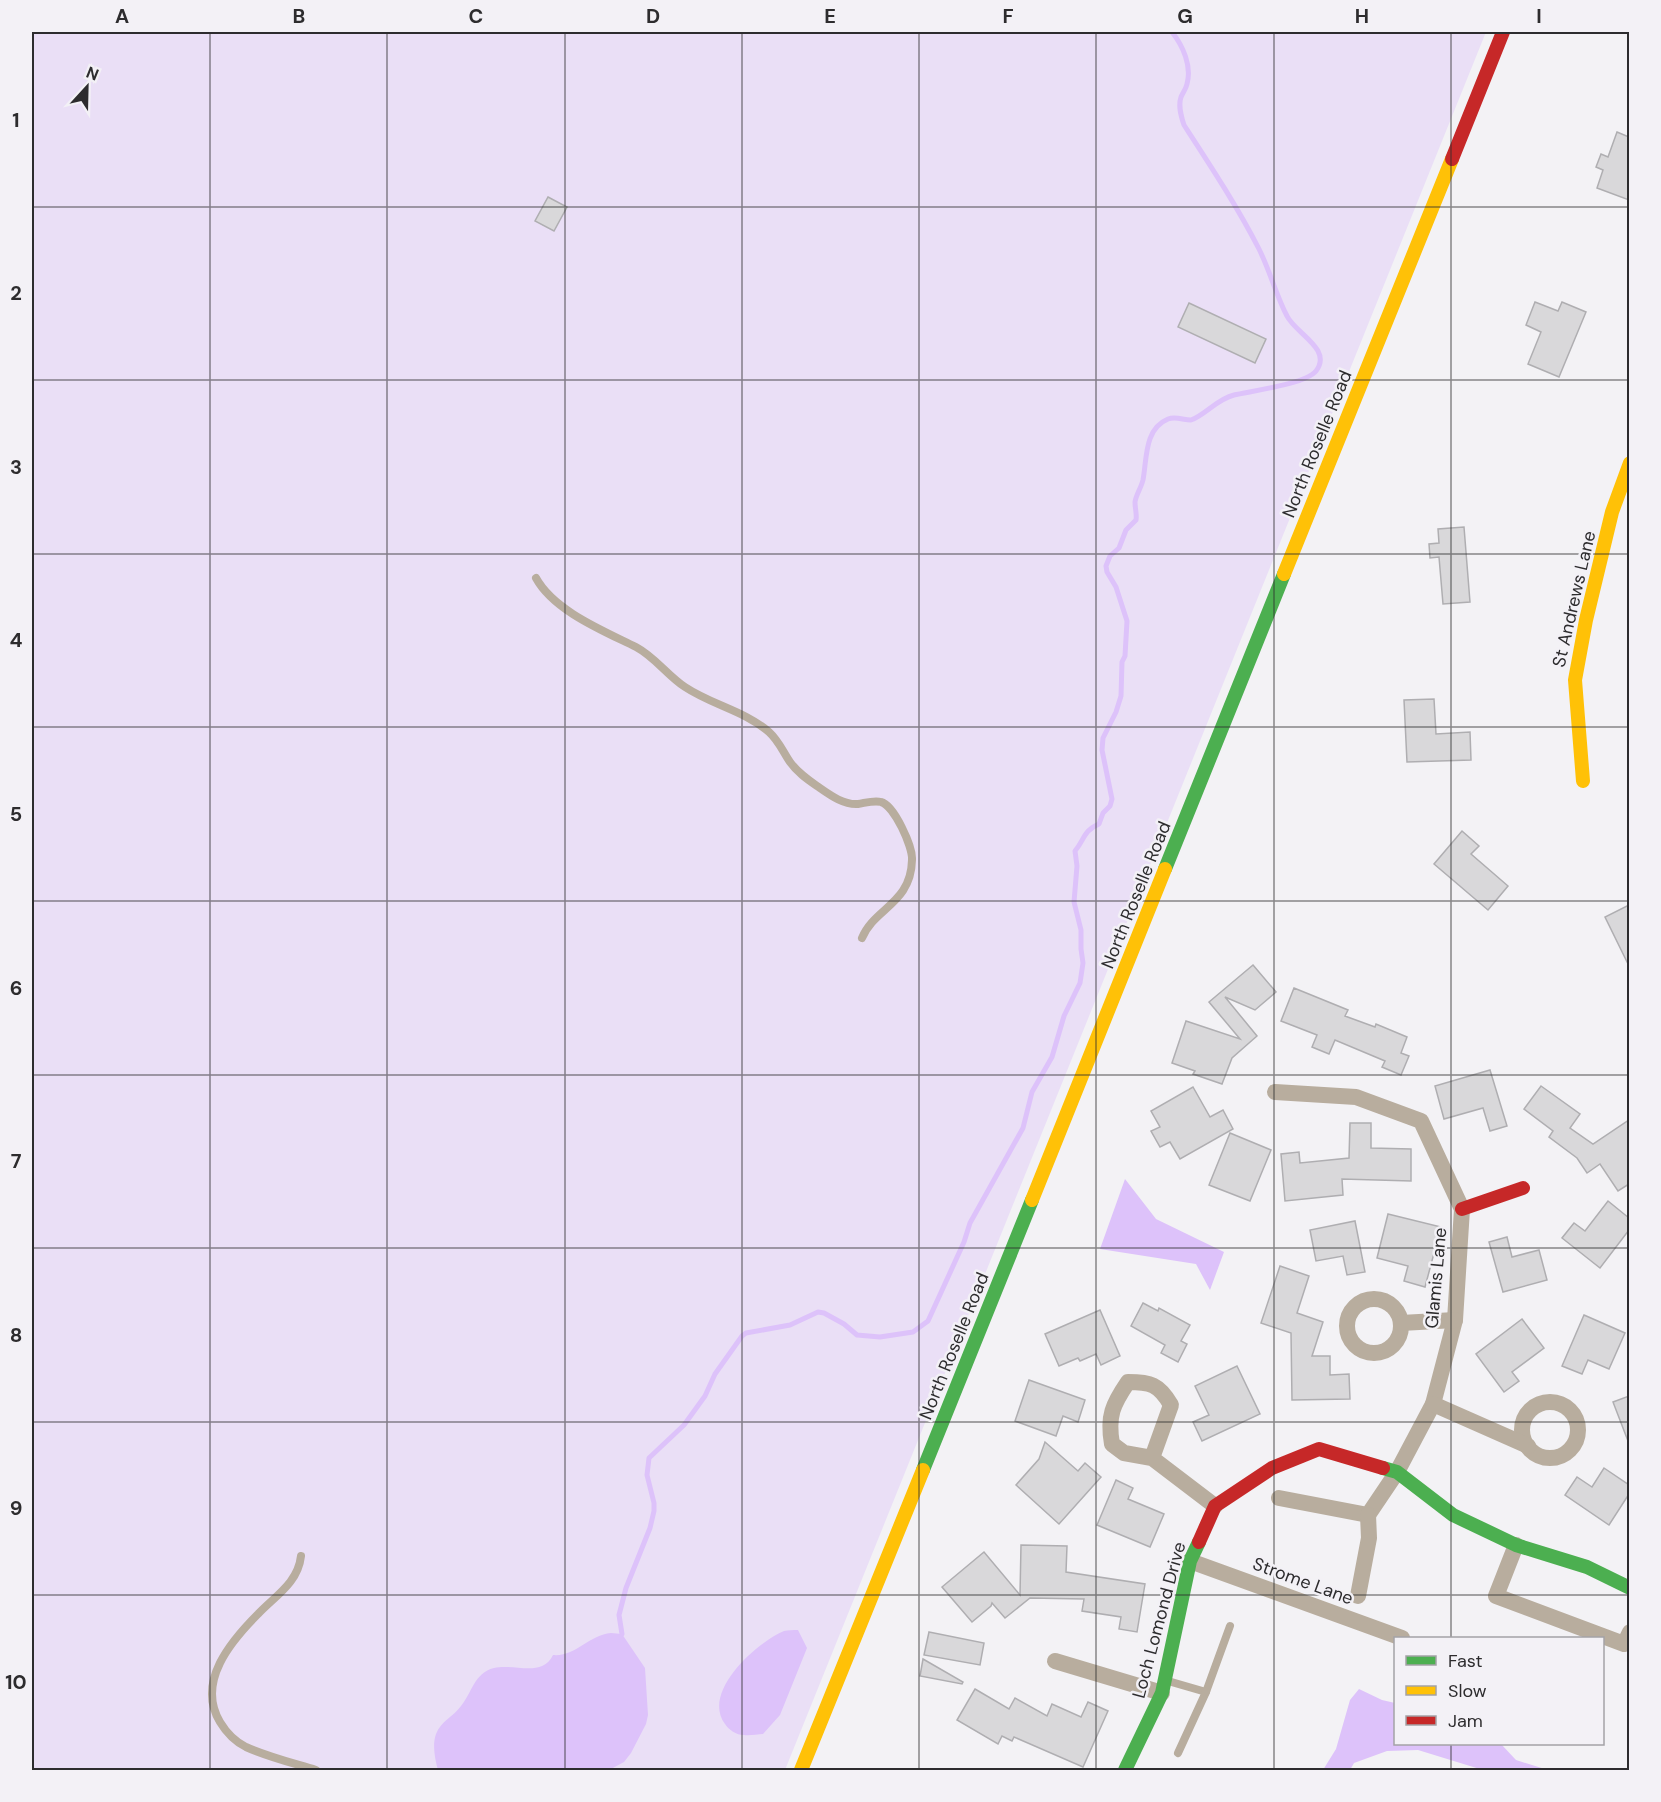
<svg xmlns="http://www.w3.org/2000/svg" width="1661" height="1802" viewBox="0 0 1661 1802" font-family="'DM Sans',sans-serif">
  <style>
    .green { fill: #eadff6 }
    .water { fill: #ddc2fa }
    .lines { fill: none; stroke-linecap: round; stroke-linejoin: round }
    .stream { stroke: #ddc2fa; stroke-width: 5 }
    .building { fill: #d9d8da; stroke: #afaeb1; stroke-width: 1.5 }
    .lane { stroke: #b8ad9e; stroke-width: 8 }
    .street { stroke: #b8ad9e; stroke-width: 16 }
    .fast { stroke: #4caf50; stroke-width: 14 }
    .slow { stroke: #ffc107; stroke-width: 14 }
    .jam { stroke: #c62828; stroke-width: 14 }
    .grid { fill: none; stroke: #2d2c2e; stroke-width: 1.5; stroke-opacity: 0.55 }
    .labels { text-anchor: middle; stroke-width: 5; stroke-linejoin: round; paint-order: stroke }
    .street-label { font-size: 18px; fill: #2d2c2e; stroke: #f3f1f6 }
    .neatline { fill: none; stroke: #2d2c2e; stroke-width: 2 }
    .grid-label { font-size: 20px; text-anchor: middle; font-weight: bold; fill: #2d2c2e }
  </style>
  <rect width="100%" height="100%" fill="#f3f2f5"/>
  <polygon class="green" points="32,32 1486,32 785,1770 32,1770"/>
  <g class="water">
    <polygon points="1125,1179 1156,1219 1224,1252 1210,1290 1196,1264 1100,1249"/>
    <path d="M798,1630L807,1648L780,1715L763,1734C757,1734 750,1736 744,1735C736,1735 729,1730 725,1724C701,1692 757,1642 784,1631C788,1630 793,1630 798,1630Z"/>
    <path d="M611,1633L622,1634L645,1668L648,1715L646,1724L631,1753L624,1762L609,1770H438C435,1759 432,1745 436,1734C441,1721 453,1717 461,1706C472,1693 474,1673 494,1668C514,1663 542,1678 553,1655C575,1657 589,1635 611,1633Z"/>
    <polygon points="1359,1689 1382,1700 1395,1703 1396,1744 1501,1744 1516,1760 1548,1770 1483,1770 1418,1750 1387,1751 1354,1763 1350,1770 1323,1770 1336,1749 1350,1700"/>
  </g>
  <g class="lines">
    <path class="stream" d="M622,1634L619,1615L626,1588L650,1528L654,1511V1503L647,1475L649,1458L684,1425L705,1396L715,1374L742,1336L746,1333L790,1325L818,1312L824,1313L844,1324L857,1335L880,1337L913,1332L928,1321L964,1242L970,1223L1023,1128L1032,1092L1052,1057L1064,1016L1080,983L1083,963L1081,949V930L1074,902L1077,866L1075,851C1085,839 1083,831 1099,824L1103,813L1110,806L1112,799L1102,750L1103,738L1116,712L1121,696L1122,662L1125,656L1127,621L1116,587L1107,572L1106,566L1110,556L1119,548L1126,530L1136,520C1137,514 1135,509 1135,502C1136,495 1141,488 1143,480C1147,459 1144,429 1168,419C1176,416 1183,420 1191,420C1205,415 1217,399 1234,395C1251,391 1306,384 1316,371C1333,349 1295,333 1287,316C1276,295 1270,271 1259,249C1237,206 1210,165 1184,125C1181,116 1178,106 1181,97C1183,92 1186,89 1187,84C1192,66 1183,46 1172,32"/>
  </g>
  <g class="building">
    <polygon points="1617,132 1629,137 1629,200 1597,188 1603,170 1596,167 1601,154 1608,157"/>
    <polygon points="548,197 567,207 554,231 535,221"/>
    <polygon points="1535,302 1558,311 1562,302 1586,312 1559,377 1528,364 1541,332 1526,325"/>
    <polygon points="1189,303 1266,339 1255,363 1178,327"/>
    <polygon points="1464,527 1470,602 1443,604 1439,557 1430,558 1429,544 1439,543 1438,529"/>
    <polygon points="1434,699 1436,734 1470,732 1471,760 1407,762 1404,700"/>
    <polygon points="1462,831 1479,846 1471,854 1508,886 1488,910 1434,864"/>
    <polygon points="1629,905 1629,966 1605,917"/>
    <polygon points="1253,965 1276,992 1255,1010 1225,997 1257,1036 1232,1058 1222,1084 1193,1074 1195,1071 1172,1063 1186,1021 1240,1039 1209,1002"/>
    <polygon points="1294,988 1348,1010 1345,1016 1375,1027 1376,1024 1407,1037 1401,1053 1409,1056 1401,1075 1382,1067 1385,1061 1335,1040 1329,1054 1312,1047 1317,1035 1281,1021"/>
    <polygon points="1490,1070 1507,1126 1490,1131 1483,1108 1444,1119 1435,1086"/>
    <polygon points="1541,1086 1580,1114 1570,1128 1593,1144 1629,1120 1629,1184 1618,1191 1600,1164 1587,1173 1577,1158 1549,1137 1553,1131 1524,1109"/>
    <polygon points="1193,1087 1210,1117 1223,1110 1233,1129 1180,1159 1170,1142 1160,1147 1151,1131 1160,1127 1151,1111"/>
    <polygon points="1350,1123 1371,1123 1371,1148 1411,1149 1411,1181 1342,1179 1343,1195 1285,1201 1281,1154 1299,1152 1300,1163 1349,1158"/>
    <polygon points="1230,1133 1271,1150 1250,1201 1209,1185"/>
    <polygon points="1608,1201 1629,1218 1629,1230 1600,1268 1562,1238 1574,1223 1585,1231"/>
    <polygon points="1388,1214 1441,1227 1425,1287 1404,1281 1408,1266 1377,1258"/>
    <polygon points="1355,1221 1365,1272 1347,1275 1343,1256 1316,1261 1310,1230"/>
    <polygon points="1507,1237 1512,1257 1539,1250 1547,1280 1503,1292 1489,1242"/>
    <polygon points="1280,1266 1309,1276 1297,1313 1323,1322 1312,1356 1330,1356 1330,1375 1349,1374 1350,1399 1292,1400 1291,1333 1261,1323"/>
    <polygon points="1143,1303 1158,1311 1159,1308 1190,1325 1181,1341 1187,1344 1178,1362 1161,1353 1165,1345 1131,1326"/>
    <polygon points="1100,1310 1120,1356 1101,1365 1096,1354 1080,1361 1078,1358 1059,1366 1045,1334"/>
    <polygon points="1584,1315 1625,1333 1609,1369 1588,1360 1582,1374 1562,1366"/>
    <polygon points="1522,1319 1544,1348 1512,1372 1519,1381 1504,1392 1476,1354"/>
    <polygon points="1237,1366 1260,1414 1202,1441 1193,1422 1209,1415 1195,1386"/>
    <polygon points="1029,1380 1085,1400 1078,1422 1063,1416 1056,1436 1015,1421"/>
    <polygon points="1629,1396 1629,1441 1628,1441 1613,1402"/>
    <polygon points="1045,1442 1078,1471 1085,1463 1101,1477 1059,1524 1016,1485 1039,1459"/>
    <polygon points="1604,1468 1629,1485 1629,1494 1609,1525 1565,1495 1577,1477 1592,1487"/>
    <polygon points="1116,1480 1133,1488 1128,1499 1164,1514 1150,1547 1097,1525"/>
    <polygon points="1021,1545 1067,1546 1066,1572 1145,1584 1137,1632 1119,1629 1121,1617 1082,1611 1084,1599 1030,1598 1005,1618 992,1603 991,1606 972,1622 942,1587 984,1552 1020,1595"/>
    <polygon points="929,1632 984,1643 980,1665 924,1655"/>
    <polygon points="923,1659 963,1682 962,1684 920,1676"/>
    <polygon points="975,1689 1009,1709 1015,1698 1047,1716 1052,1704 1081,1717 1088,1702 1108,1711 1083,1767 1014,1737 1012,1741 1002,1736 998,1744 957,1720"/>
  </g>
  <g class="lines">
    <g class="lane">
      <path d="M536,578C554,611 604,631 636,647C655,657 668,676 685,687C712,705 745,711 769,732C779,741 783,752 790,762C797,772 807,779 817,786C830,795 843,805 858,804C865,803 874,800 881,802C894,805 913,847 912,860C911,904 874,908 862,938"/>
      <path d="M301,1556C298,1583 275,1596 258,1614C231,1641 196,1682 220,1722C226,1732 236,1742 246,1747C268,1757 293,1763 316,1770"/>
      <polyline points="1168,1681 1206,1692 1230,1626"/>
      <polyline points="1178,1753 1206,1692"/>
    </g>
    <g class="street">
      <polyline points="1275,1092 1356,1097 1421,1121 1462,1209 1455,1320 1433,1404 1397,1472 1368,1515 1279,1498"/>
      <circle cx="1374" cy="1326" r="27"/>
      <polyline points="1401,1323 1455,1320"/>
      <circle cx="1550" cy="1430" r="28"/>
      <polyline points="1433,1404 1528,1446"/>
      <path d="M1152,1458L1171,1405C1159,1384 1150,1382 1128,1382C1113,1404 1107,1416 1112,1444L1124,1453L1152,1458L1215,1506"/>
      <polyline points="1516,1545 1496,1596 1624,1644 1630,1632"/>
      <polyline points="1190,1561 1402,1638"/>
      <polyline points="1358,1596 1369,1538 1368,1515"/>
      <polyline points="1055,1661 1162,1693"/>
    </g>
    <g class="fast">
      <polyline points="1165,869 1284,574"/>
      <polyline points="1383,1468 1397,1472 1453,1515 1516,1545 1587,1567 1630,1588"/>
      <polyline points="923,1470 1032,1200"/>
      <polyline points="1125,1770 1162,1693 1190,1561 1199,1542"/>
    </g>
    <g class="slow">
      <polyline points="1284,574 1452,159"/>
      <polyline points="1583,781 1575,680 1586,620 1612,512 1630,463"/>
      <polyline points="1032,1200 1165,869"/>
      <polyline points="801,1770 923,1470"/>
    </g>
    <g class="jam">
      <polyline points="1452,159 1503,32"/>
      <polyline points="1462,1209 1523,1188"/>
      <polyline points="1199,1542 1215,1506 1272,1468 1319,1449 1383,1468"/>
    </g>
  </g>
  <path class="grid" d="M210,32V1770M387,32V1770M565,32V1770M742,32V1770M919,32V1770M1096,32V1770M1274,32V1770M1451,32V1638M32,207H1630M32,380H1630M32,554H1630M32,727H1630M32,901H1630M32,1075H1630M32,1248H1630M32,1422H1630M32,1595H1630M1451,1744V1770"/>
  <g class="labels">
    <g class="street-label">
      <text transform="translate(1317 444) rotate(-68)" y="6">North Roselle Road</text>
      <text transform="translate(1574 599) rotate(-77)" y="6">St Andrews Lane</text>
      <text transform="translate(1136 895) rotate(-68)" y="6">North Roselle Road</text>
      <text transform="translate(1436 1278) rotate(-85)" y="6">Glamis Lane</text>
      <text transform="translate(954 1346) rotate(-68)" y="6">North Roselle Road</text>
      <text transform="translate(1303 1581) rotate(20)" y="6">Strome Lane</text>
      <text transform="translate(1159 1620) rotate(-75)" y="6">Loch Lomond Drive</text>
    </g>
  </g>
  <rect width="1661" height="1802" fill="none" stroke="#f3f1f6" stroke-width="66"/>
  <rect x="1394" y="1637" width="210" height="108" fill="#f3f1f6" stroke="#a4a2a6" stroke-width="1.5"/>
  <rect x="1406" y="1656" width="30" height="9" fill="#4caf50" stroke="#a4a2a6" stroke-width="1.5"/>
  <text x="1448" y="1667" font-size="18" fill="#2d2c2e">Fast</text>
  <rect x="1406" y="1686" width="30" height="9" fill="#ffc107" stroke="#a4a2a6" stroke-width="1.5"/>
  <text x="1448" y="1697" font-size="18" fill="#2d2c2e">Slow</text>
  <rect x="1406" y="1716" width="30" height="9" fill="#c62828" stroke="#a4a2a6" stroke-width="1.5"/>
  <text x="1448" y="1727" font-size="18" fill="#2d2c2e">Jam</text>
  <g transform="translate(87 87) rotate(22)" stroke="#f3f1f6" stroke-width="4.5" paint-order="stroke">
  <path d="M0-4.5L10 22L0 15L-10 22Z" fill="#2d2c2e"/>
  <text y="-9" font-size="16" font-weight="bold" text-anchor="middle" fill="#2d2c2e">N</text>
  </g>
  <rect x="33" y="33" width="1595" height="1736" class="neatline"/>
  <g class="grid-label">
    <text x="122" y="23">A</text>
    <text x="299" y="23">B</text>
    <text x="476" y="23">C</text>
    <text x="653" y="23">D</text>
    <text x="830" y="23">E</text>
    <text x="1008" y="23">F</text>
    <text x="1185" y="23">G</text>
    <text x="1362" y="23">H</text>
    <text x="1539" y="23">I</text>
    <text x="16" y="127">1</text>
    <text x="16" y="300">2</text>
    <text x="16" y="474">3</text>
    <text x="16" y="647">4</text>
    <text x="16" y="821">5</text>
    <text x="16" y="995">6</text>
    <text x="16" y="1168">7</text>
    <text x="16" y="1342">8</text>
    <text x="16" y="1515">9</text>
    <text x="16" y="1689">10</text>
  </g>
</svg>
